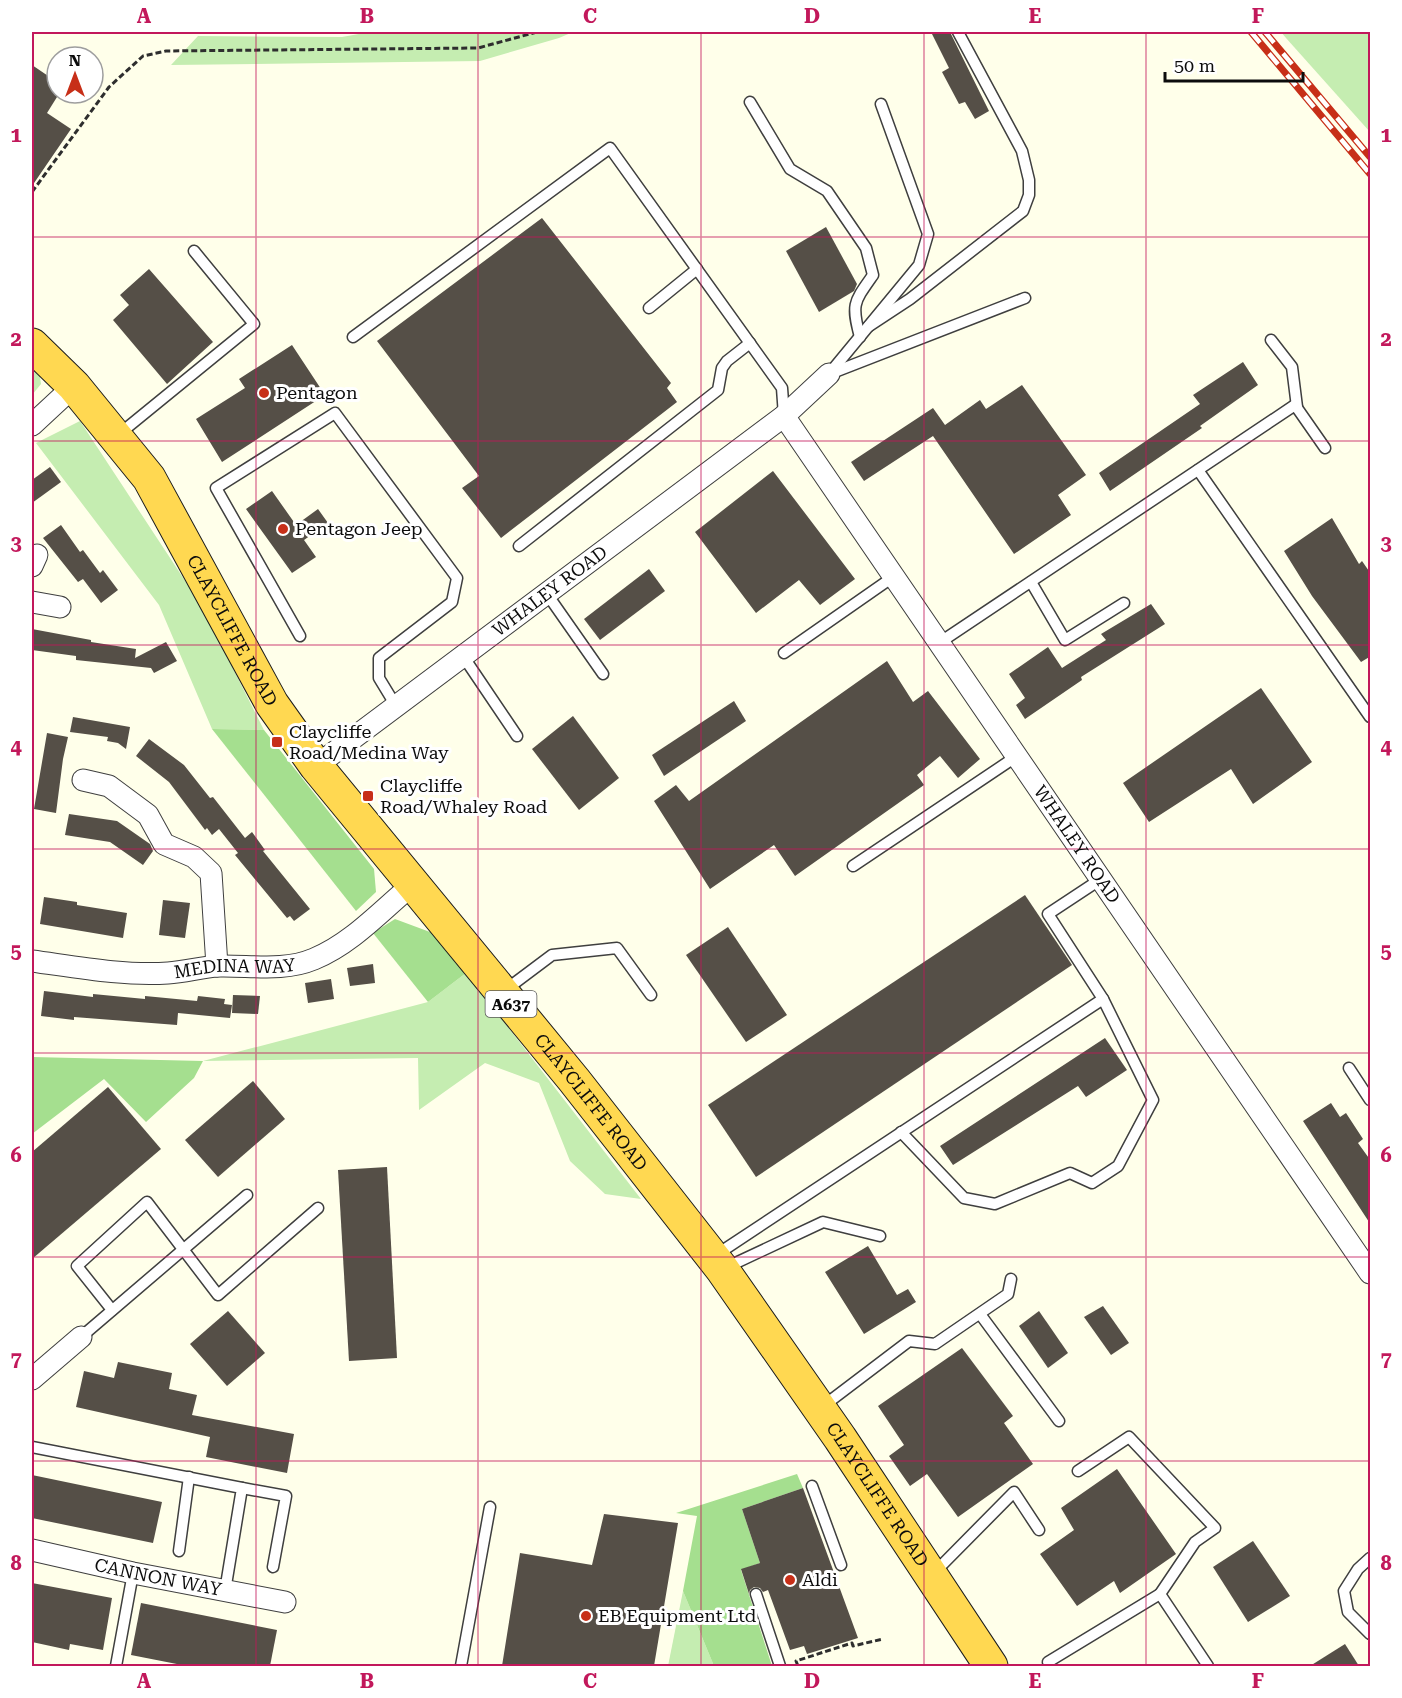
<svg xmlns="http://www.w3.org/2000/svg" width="1402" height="1698" viewBox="0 0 1402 1698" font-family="'Roboto Serif',serif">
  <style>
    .green { fill: #c5edb1 }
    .forest { fill: #a5df8f }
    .building { fill: #554f47 }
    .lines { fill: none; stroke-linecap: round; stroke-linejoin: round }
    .service-casing { stroke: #3f3f3f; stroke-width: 13 }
    .minor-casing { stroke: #3f3f3f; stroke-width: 23 }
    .trunk-casing { stroke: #1d1d1d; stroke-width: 35 }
    .path { stroke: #2e2e2e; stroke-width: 3; stroke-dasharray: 6 3; stroke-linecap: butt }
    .service { stroke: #fff; stroke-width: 10 }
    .minor { stroke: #fff; stroke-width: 21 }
    .trunk { stroke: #ffd851; stroke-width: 33 }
    .rail-casing { stroke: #c72f18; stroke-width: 7 }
    .rail { stroke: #fff; stroke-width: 4.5; stroke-dasharray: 14; stroke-linecap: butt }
    .grid { fill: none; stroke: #c2185b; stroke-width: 1.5; stroke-opacity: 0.55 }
    .poi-dot { fill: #c72f18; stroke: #fff; stroke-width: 2 }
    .labels { text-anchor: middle; stroke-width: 6; stroke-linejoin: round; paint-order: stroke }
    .shield { fill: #fff; stroke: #555; stroke-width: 1.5 }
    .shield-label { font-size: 16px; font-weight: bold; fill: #0c0c0c }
    .poi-label { font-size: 18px; fill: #0c0c0c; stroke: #fff; text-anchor: start }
    .street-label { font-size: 18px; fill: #0c0c0c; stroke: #fff }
    .neatline { fill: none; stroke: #c2185b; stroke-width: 2 }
    .grid-label { font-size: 20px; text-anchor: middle; font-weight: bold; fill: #c2185b }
  </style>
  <rect width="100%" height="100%" fill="#ffffea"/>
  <g class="green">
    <polygon points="370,32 573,32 559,38 480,61 171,65 198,36 342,37"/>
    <polygon points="1281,32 1370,32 1370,132 1286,38"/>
    <polygon points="32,364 39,371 41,384 32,395"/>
    <polygon points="80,421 201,605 264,730 212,729 159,605 36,443"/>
    <polygon points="466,973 641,1199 605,1194 570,1161 539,1083 485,1063 419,1110 418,1058 203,1061 428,1002"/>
    <polygon points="683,1591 714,1666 668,1666"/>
  </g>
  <g class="forest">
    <polygon points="212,729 264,730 374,869 376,892 356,911"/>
    <polygon points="395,919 438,935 466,973 428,1002 373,933"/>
    <polygon points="32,1057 203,1061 194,1078 146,1122 104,1079 32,1134"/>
    <polygon points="797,1474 803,1488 742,1509 760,1563 741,1570 772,1666 714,1666 683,1591 697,1516 676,1513"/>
  </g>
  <g class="building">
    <polygon points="931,32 950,32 989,111 975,119 965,102 959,104 942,72 949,68"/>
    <polygon points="32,65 57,82 57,97 47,113 71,129 32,186"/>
    <polygon points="542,218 671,383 667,388 677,402 501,538 462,488 479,476 377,341"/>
    <polygon points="826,227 857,284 854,291 819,312 786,251"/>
    <polygon points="149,269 213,342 167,384 113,320 129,305 120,295"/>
    <polygon points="292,345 325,395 222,462 196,419 245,388 239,379"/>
    <polygon points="1243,362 1258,385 1200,426 1202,428 1110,491 1099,473 1200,404 1193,395"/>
    <polygon points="1022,385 1086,475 1058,495 1071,515 1014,554 933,436 864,481 851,462 933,408 945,425 980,400 986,409"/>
    <polygon points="50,467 61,482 32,503 32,480"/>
    <polygon points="773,471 855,579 820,605 799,580 756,613 695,532"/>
    <polygon points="272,491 296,525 318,509 328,523 304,540 316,557 292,573 246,509"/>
    <polygon points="1332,518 1359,564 1362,561 1371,574 1371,656 1361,662 1312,596 1284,551"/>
    <polygon points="61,525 80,552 83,550 100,573 103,570 118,590 101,603 83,579 78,582 43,538"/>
    <polygon points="649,569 665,591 600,640 584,619"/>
    <polygon points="1151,604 1165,624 1081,677 1082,680 1025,719 1016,705 1025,698 1009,674 1048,647 1062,668 1106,640 1101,634"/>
    <polygon points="32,629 91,640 91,642 136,649 135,658 166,642 177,661 154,673 151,668 76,660 76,656 32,650"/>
    <polygon points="887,661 913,702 928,691 980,759 958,778 940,756 917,775 924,785 795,876 774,845 710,889 654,801 676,785 689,801"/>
    <polygon points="1261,688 1312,762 1253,804 1231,769 1149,822 1123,783"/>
    <polygon points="734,701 746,721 664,776 652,755"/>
    <polygon points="573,716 619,778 579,810 532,749"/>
    <polygon points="73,717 130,727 126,749 118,743 107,741 108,737 70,732"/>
    <polygon points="47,733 68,737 63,759 56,813 34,809"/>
    <polygon points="149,739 184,765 210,798 213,797 245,838 252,832 265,850 263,851 310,909 294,921 290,916 287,918 235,855 238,853 219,829 212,835 207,828 205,830 169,782 136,756"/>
    <polygon points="69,814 117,821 150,844 153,851 143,865 110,842 65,835"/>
    <polygon points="1025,895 1072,965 756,1177 708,1105"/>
    <polygon points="44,897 77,902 77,905 127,913 123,938 40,924"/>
    <polygon points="163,900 190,903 185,938 159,935"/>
    <polygon points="728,927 787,1015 746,1042 686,955"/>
    <polygon points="373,964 375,983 350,986 347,968"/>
    <polygon points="331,979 334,999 308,1003 305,983"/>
    <polygon points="44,991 93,997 93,994 145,999 145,996 197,1001 198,996 225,999 224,1004 232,1005 230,1018 178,1013 177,1025 74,1017 74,1020 41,1016"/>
    <polygon points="233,995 260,996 258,1014 232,1013"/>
    <polygon points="1105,1038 1127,1070 1086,1097 1078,1086 953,1165 940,1146"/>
    <polygon points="253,1081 285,1119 218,1177 185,1140"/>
    <polygon points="108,1087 161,1149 32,1259 32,1152"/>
    <polygon points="1331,1103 1340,1117 1346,1113 1363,1139 1358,1143 1371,1161 1371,1225 1303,1121"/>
    <polygon points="387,1167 397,1358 349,1361 338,1170"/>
    <polygon points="868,1246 897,1295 908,1289 916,1302 864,1334 825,1272"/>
    <polygon points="1103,1306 1129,1343 1111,1355 1084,1317"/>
    <polygon points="228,1311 265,1353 227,1386 190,1344"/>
    <polygon points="1039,1311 1068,1353 1048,1368 1019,1326"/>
    <polygon points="962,1348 1013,1416 1004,1423 1033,1464 958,1517 927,1474 910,1486 889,1456 904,1445 878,1406"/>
    <polygon points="118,1362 172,1373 169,1389 197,1395 192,1415 294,1434 287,1473 206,1457 210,1437 76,1407 84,1371 114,1378"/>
    <polygon points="1117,1469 1176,1554 1120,1593 1114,1581 1077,1606 1040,1554 1074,1530 1061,1508"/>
    <polygon points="32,1475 162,1502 153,1543 32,1518"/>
    <polygon points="803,1488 858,1638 807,1654 804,1646 790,1650 768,1590 763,1592 760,1588 754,1587 750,1590 749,1594 741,1569 760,1563 742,1509"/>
    <polygon points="604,1514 678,1523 654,1666 502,1666 520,1553 592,1565"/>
    <polygon points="1253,1541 1290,1596 1248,1622 1213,1567"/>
    <polygon points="32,1583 112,1598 103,1650 70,1644 69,1650 32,1642"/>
    <polygon points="141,1603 277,1630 270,1666 187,1666 131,1655"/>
    <polygon points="1345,1644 1359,1666 1310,1666"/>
  </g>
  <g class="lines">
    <defs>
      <g id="service">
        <path d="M750,102L790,169L827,191L866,248L873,275C854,302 851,304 860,337"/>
        <polyline points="649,308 697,269"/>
        <polyline points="869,326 910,299 1023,211 1029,195 1029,180 1022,151 958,32"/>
        <polyline points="353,337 610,148 782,388 784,416"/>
        <polyline points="1271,340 1292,367 1297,407 1295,405"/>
        <polyline points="832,373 1025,298"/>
        <polyline points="829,374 919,265 928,234 881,104"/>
        <polyline points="118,435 254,324 194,251"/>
        <polyline points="1198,470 1370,717"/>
        <polyline points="519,546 718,390 722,368 727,361 750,343"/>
        <polyline points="1031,582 1065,640 1124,603"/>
        <polyline points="547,594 603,674"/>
        <polyline points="300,636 216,488 335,413 457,578 452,602 379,658 379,678 396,706"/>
        <polyline points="939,643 1295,405 1325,448"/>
        <polyline points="784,653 893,577"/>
        <polyline points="463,656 517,736"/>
        <polyline points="853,866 1017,756"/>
        <polyline points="504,991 552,955 617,948 651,995"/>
        <polyline points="1349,1068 1370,1100"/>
        <polyline points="901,1132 964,1198 995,1204 1070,1173 1092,1183 1118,1166 1153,1100 1103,999"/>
        <polyline points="716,1255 1103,999 1048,914 1101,879"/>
        <polyline points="725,1268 823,1222 880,1236"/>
        <polyline points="112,1310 77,1266 147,1202 218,1295 318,1208"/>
        <polyline points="980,1314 1059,1421"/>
        <polyline points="81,1337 247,1195"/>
        <polyline points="822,1407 909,1341 935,1344 1008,1294 1011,1279"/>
        <polyline points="32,1447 242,1488 225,1591"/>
        <polyline points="1078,1471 1129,1437 1215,1528 1195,1542 1160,1594"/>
        <polyline points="812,1486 841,1565"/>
        <polyline points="242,1488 286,1496 273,1567"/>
        <polyline points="179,1551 189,1477"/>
        <polyline points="1370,1558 1358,1569 1344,1591 1348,1612 1370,1634"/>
        <polyline points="933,1574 1014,1492 1039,1530"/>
        <polyline points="756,1594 780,1666"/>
        <polyline points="1048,1662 1160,1594 1208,1666"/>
        <polyline points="116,1666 133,1573"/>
        <polyline points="461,1666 490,1507"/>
      </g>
      <g id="minor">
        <path id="s1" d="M784,416L1370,1273"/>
        <polyline points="32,425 74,386"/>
        <polyline points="32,566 37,555"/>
        <polyline points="32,602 60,607"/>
        <path id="s2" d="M316,766L784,416L829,374"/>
        <polyline points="83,780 109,786 148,815 164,844 194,857 211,873 217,966"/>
        <path id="s3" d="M32,961C76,967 123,976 168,973C185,972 202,967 218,966C250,965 283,972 314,959C351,944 381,911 412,885"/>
        <polyline points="32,1379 81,1337"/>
        <path id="s4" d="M32,1550L133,1573L285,1602"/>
      </g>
      <g id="trunk">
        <path id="s5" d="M32,345L74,386L149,478L272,704L316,766L574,1080L722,1269L840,1438L991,1666"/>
      </g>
    </defs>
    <use href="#service" class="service-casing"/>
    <use href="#minor" class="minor-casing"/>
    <use href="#trunk" class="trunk-casing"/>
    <g class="path">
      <polyline points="32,192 109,87 143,56 166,51 478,48 537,32"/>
      <polyline points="798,1666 796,1661 852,1643 853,1646 883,1639"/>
    </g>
    <use href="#service" class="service"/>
    <use href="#minor" class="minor"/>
    <use href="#trunk" class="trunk"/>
    <defs>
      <g id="rail">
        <polyline points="1251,32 1370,174"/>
        <polyline points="1265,32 1370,157"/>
      </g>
    </defs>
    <use href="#rail" class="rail-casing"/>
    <use href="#rail" class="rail"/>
  </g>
  <path class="grid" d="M256,32V1666M478,32V1666M701,32V1666M924,32V1666M1146,32V1666M32,237H1370M32,441H1370M32,645H1370M32,849H1370M32,1053H1370M32,1257H1370M32,1461H1370"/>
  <g class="poi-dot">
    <circle cx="264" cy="393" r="6"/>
    <circle cx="283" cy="529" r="6"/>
    <rect x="271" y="736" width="12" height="12" rx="3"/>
    <rect x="362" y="790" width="12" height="12" rx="3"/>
    <circle cx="790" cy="1580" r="6"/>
    <circle cx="586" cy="1616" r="6"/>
  </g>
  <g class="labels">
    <rect class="shield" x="485.5" y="991" width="51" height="26" rx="4.5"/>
    <g class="shield-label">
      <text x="511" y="1010">A637</text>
    </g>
    <g class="poi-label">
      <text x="276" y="399">Pentagon</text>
      <text x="295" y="535">Pentagon Jeep</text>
      <text x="289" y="738">Claycliffe<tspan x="289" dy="21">Road/Medina Way</tspan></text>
      <text x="380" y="792">Claycliffe<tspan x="380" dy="21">Road/Whaley Road</tspan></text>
      <text x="802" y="1586">Aldi</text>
      <text x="598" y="1622">EB Equipment Ltd</text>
    </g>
    <g class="street-label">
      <text dy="6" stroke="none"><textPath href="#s2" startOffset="292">WHALEY ROAD</textPath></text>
      <text dy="6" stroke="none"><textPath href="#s5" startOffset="351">CLAYCLIFFE ROAD</textPath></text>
      <text dy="6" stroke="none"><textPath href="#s1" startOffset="519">WHALEY ROAD</textPath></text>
      <text dy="6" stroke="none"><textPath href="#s3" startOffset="204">MEDINA WAY</textPath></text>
      <text dy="6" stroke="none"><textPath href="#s5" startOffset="945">CLAYCLIFFE ROAD</textPath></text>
      <text dy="6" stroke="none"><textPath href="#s5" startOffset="1431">CLAYCLIFFE ROAD</textPath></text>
      <text dy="6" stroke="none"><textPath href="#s4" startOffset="129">CANNON WAY</textPath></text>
    </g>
  </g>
  <rect width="1402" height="1698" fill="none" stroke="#ffffff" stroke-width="66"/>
  <g transform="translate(75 75)"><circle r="28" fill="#ffffff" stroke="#9e9e9e" stroke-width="1.5"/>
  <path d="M0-4.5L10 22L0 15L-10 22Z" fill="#c72f18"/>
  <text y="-9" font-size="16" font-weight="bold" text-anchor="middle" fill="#0c0c0c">N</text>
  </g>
  <path d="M1165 72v9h138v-9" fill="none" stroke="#0c0c0c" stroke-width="3"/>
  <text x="1174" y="72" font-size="18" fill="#0c0c0c" stroke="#ffffff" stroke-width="4.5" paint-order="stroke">50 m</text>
  <rect x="33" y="33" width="1336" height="1632" class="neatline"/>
  <g class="grid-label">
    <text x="144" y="23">A</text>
    <text x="367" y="23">B</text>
    <text x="590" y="23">C</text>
    <text x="812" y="23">D</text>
    <text x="1035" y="23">E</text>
    <text x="1258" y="23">F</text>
    <text x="16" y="142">1</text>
    <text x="1386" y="142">1</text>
    <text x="16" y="346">2</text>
    <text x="1386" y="346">2</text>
    <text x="16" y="550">3</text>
    <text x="1386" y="550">3</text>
    <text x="16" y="754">4</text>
    <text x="1386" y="754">4</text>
    <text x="16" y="958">5</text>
    <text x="1386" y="958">5</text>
    <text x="16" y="1162">6</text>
    <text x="1386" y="1162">6</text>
    <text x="16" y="1366">7</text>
    <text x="1386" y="1366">7</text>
    <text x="16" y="1570">8</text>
    <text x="1386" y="1570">8</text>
    <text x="144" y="1688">A</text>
    <text x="367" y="1688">B</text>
    <text x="590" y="1688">C</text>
    <text x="812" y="1688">D</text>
    <text x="1035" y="1688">E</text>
    <text x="1258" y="1688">F</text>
  </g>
</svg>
